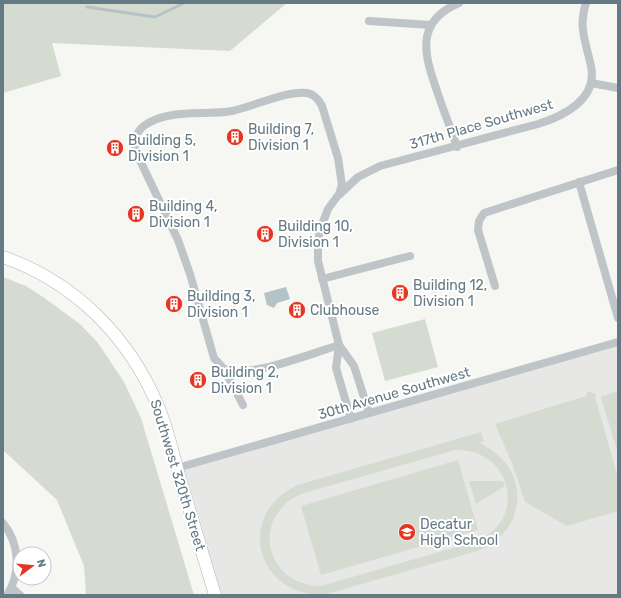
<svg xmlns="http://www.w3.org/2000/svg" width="621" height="598" viewBox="0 0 621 598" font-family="Rubik,sans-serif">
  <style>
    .built { fill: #e7e7e6 }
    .green { fill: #d6dbd1; fill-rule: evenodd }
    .water { fill: #b4c4c6 }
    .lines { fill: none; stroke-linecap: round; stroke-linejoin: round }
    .stream { stroke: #b4c4c6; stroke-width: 3 }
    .secondary-casing { stroke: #b1b8bb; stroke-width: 13 }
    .minor { stroke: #bec4c7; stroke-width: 8 }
    .secondary { stroke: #fff; stroke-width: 12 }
    .labels { text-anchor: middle; stroke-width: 4; stroke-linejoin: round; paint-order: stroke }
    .street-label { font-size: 14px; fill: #647a84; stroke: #fff }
    .poi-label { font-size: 14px; fill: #647a84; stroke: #fff; text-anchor: start }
  </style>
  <rect width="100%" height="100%" fill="#f6f6f2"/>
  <polygon class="built" points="618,342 618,595 215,595 177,468"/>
  <g class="green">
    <polygon points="3,3 287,3 230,51 52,43 61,76 3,93"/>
    <polygon points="3,277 26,286 43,297 80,324 98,343 124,382 141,418 194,595 86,595 84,566 57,500 3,450"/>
    <polygon points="425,319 438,367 385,381 372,333"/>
    <polygon points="588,391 596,394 595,397 618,478 618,511 567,526 525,502 512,463 495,424 586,396"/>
    <polygon points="618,391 618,454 601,397"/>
    <path d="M481,432L484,441L479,443C531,465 530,531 477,551L323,595C252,595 236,509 301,484ZM455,450C513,448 529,522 474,542L321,586C264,586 249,514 304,493Z"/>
    <polygon points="458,460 478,530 321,575 301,506"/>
    <polygon points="469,481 503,481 505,486 476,504"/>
  </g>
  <polygon class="water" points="286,287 290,299 277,303 274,308 267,305 264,293"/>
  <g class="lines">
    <polyline class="stream" points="87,7 155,17 184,3"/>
    <defs>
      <path id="secondary" d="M3,257C75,282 129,337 158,406C168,429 173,455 180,479C192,517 203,556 215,595"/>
    </defs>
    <use href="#secondary" class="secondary-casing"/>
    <g class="minor">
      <polyline points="369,21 431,25"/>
      <polyline points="591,83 618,88"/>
      <path d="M457,147C451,129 444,112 438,94C425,57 413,22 459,3"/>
      <polyline points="579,182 618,318"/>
      <path d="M340,194L358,177L380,166L538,124C564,116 598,99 591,66C586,43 578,26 586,3"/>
      <polyline points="322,279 410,256"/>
      <polyline points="495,286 478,230 479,221 484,213 618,170"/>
      <polyline points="339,345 336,368 351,419"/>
      <path d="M224,369L214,358L190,274L178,240L136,152C134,142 136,131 145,125C171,108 203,116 232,111C255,106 284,91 307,93C315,94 319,100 322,106L338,158L342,185L339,194L328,209L320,230L318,243V261L339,345L354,366L369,413"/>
      <path d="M243,405L224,369C248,379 313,353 339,345"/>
      <polyline points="177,468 618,342"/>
      <path d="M3,523C20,544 21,573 7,595"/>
      <polyline points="12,588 20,595"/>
    </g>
    <use href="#secondary" class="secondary"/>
  </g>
  <defs>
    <symbol id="building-disc" viewBox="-11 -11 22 22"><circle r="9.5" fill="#e63523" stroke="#fff"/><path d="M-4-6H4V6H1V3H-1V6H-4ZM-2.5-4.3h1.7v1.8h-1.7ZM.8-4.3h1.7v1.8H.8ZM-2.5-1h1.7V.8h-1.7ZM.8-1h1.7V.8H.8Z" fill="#fff"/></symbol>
    <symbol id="school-disc" viewBox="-11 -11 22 22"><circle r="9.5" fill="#e63523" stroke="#fff"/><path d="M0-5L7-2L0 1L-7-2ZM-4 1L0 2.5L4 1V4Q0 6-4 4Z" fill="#fff"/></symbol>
  </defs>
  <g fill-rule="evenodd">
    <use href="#building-disc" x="225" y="127" width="20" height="20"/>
    <use href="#building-disc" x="105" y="138" width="20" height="20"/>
    <use href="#building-disc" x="126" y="204" width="20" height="20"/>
    <use href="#building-disc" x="255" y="224" width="20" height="20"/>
    <use href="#building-disc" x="390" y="283" width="20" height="20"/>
    <use href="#building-disc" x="164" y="294" width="20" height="20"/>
    <use href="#building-disc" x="287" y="300" width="20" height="20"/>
    <use href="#building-disc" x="188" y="370" width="20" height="20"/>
    <use href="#school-disc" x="397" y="522" width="20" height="20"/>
  </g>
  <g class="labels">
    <g class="street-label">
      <text transform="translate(481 124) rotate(-16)" y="5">317th Place Southwest</text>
      <text transform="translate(394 393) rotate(-16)" y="5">30th Avenue Southwest</text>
      <text transform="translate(178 475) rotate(73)" y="5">Southwest 320th Street</text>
    </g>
    <g class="poi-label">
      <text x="248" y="134">Building 7,<tspan x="248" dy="16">Division 1</tspan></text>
      <text x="128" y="145">Building 5,<tspan x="128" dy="16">Division 1</tspan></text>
      <text x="149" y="211">Building 4,<tspan x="149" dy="16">Division 1</tspan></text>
      <text x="278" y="231">Building 10,<tspan x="278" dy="16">Division 1</tspan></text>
      <text x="413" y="290">Building 12,<tspan x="413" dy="16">Division 1</tspan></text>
      <text x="187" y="301">Building 3,<tspan x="187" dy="16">Division 1</tspan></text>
      <text x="310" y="315">Clubhouse</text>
      <text x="211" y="377">Building 2,<tspan x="211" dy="16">Division 1</tspan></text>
      <text x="420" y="529">Decatur<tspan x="420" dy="16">High School</tspan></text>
    </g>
  </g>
  <rect width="621" height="598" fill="none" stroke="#647a84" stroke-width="8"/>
  <g transform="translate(32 566) rotate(74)"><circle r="19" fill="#ffffff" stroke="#c1cace"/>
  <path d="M0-3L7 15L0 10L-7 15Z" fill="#e63523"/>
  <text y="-6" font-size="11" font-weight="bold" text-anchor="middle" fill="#647a84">N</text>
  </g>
</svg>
